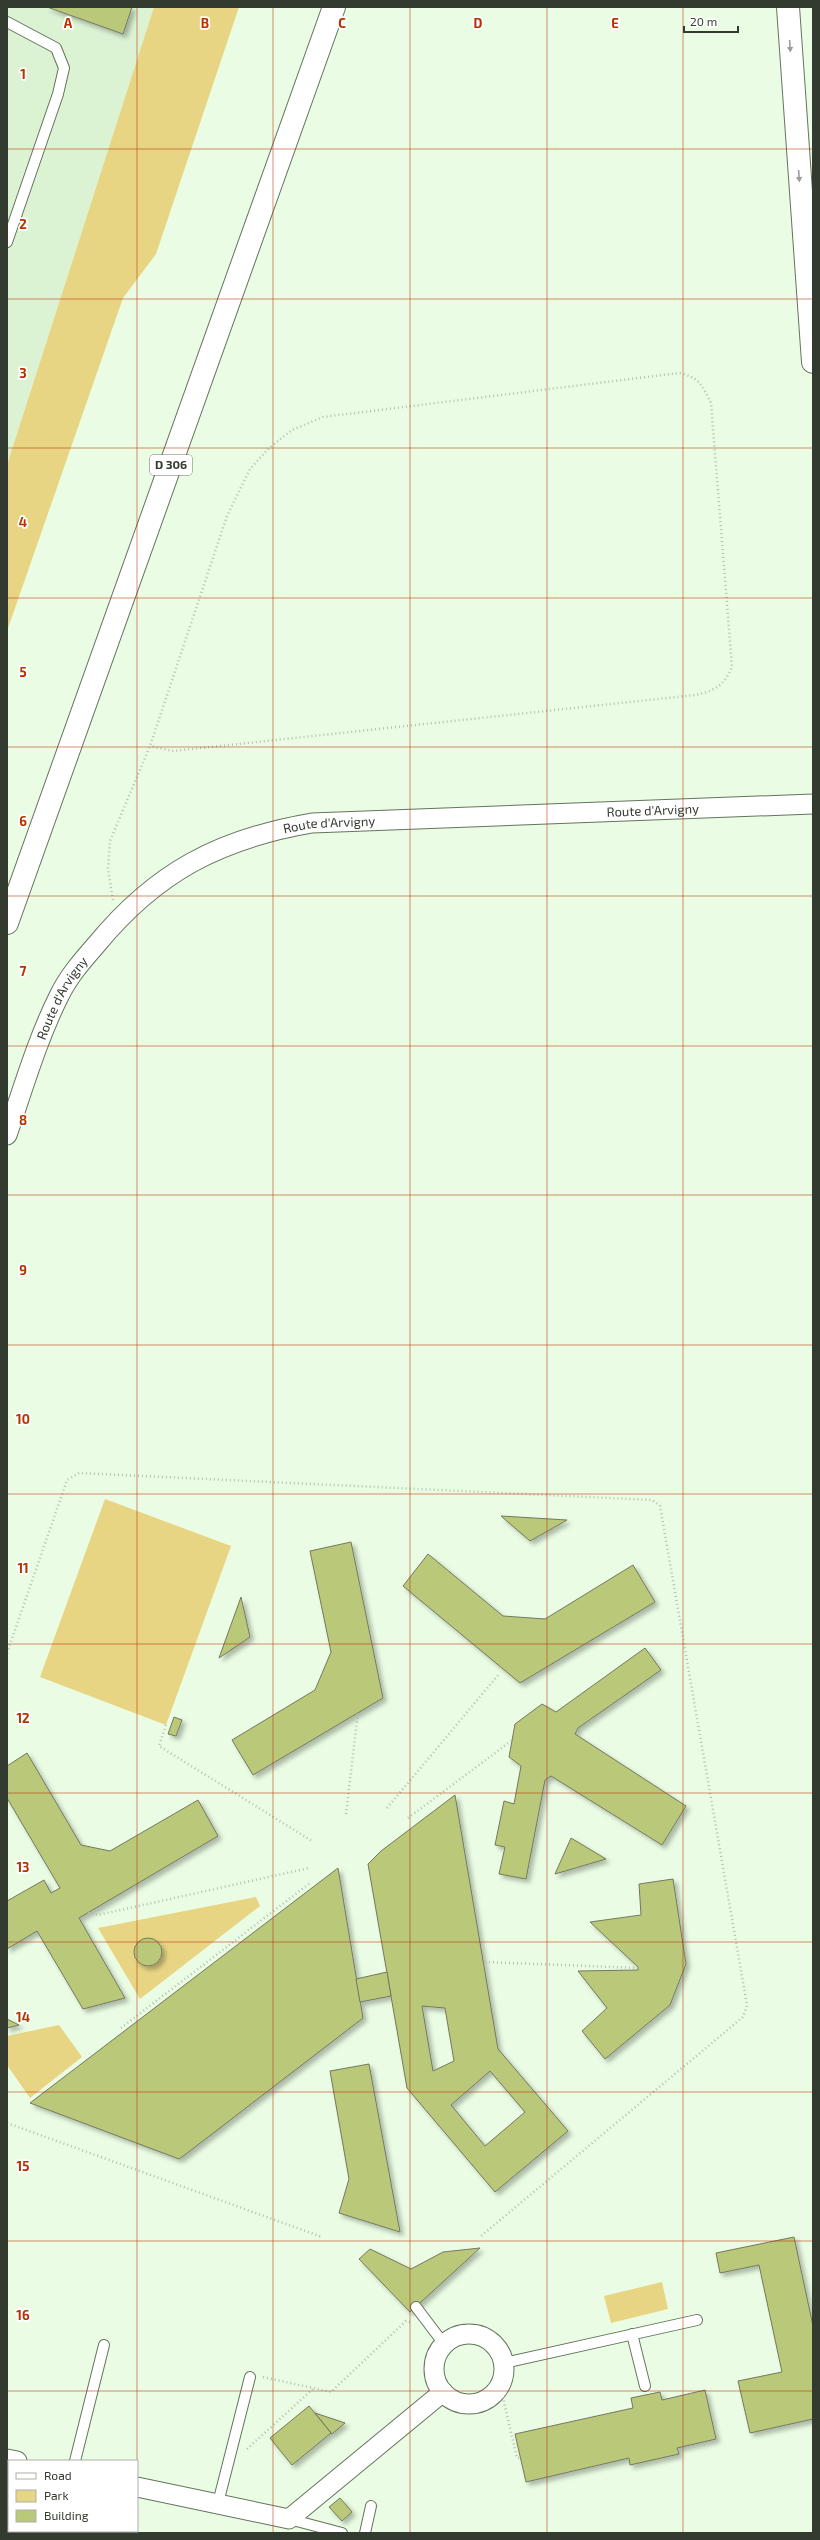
<svg xmlns="http://www.w3.org/2000/svg" width="820" height="2540" viewBox="0 0 820 2540" font-family="'Exo 2',sans-serif">
  <style>
    .built { fill: #dbf2d3 }
    .green { fill: #e8d584 }
    .building { fill: #b9c879; stroke: #747960; fill-rule: evenodd; filter: url(#shadow) }
    .lines { fill: none; stroke-linecap: round; stroke-linejoin: round }
    .lane-casing { stroke: #64745e; stroke-width: 12 }
    .street-casing { stroke: #64745e; stroke-width: 21 }
    .primary-casing { stroke: #64745e; stroke-width: 24 }
    .highway-casing { stroke: #64745e; stroke-width: 24 }
    .path { stroke: #b3c1ad; stroke-width: 2.5; stroke-dasharray: 1 3; stroke-linecap: butt }
    .lane { stroke: #fff; stroke-width: 10 }
    .street { stroke: #fff; stroke-width: 19 }
    .primary { stroke: #fff; stroke-width: 22 }
    .highway { stroke: #fff; stroke-width: 22 }
    .oneway { fill: #999c98 }
    .grid { fill: none; stroke: #ba3100; stroke-width: 1; stroke-opacity: 0.55 }
    .labels { text-anchor: middle; stroke-width: 3.5; stroke-linejoin: round; paint-order: stroke }
    .shield { fill: #fff; stroke: #70756e; stroke-width: 1 }
    .shield-label { font-size: 12px; font-weight: bold; fill: #333a30 }
    .street-label { font-size: 13px; fill: #333a30; stroke: #fff }
    .grid-label { font-size: 13px; text-anchor: middle; font-weight: bold; fill: #ba3100; stroke: #fff; stroke-width: 3.5; stroke-linejoin: round; paint-order: stroke }
  </style>
  <defs>
    <filter id="shadow"><feDropShadow dx="3.5" dy="3.5" stdDeviation="2" flood-color="#0004"/></filter>
  </defs>
  <rect width="100%" height="100%" fill="#eafce3"/>
  <polygon class="built" points="7,7 154,7 7,465"/>
  <g class="green">
    <polygon points="154,7 239,7 156,254 123,298 7,631 7,465"/>
    <polygon points="105,1499 231,1546 166,1725 40,1677"/>
    <polygon points="256,1897 260,1906 140,1999 98,1928"/>
    <polygon points="59,2025 82,2057 30,2098 7,2065 7,2036"/>
    <polygon points="662,2282 668,2309 611,2323 604,2296"/>
  </g>
  <g class="building">
    <polygon points="47,7 132,7 123,34"/>
    <polygon points="501,1516 567,1520 530,1541"/>
    <polygon points="351,1542 383,1698 253,1775 232,1740 315,1690 331,1652 310,1551"/>
    <polygon points="428,1554 503,1616 545,1619 633,1565 655,1602 520,1683 403,1586"/>
    <polygon points="241,1597 250,1637 219,1658"/>
    <polygon points="645,1648 661,1670 578,1728 575,1734 686,1806 662,1845 551,1776 545,1780 526,1879 499,1874 505,1847 495,1845 504,1801 514,1804 521,1766 509,1757 515,1724 542,1704 556,1712"/>
    <polygon points="174,1717 182,1720 176,1736 168,1734"/>
    <polygon points="27,1753 81,1845 110,1851 198,1800 218,1836 79,1918 125,1998 83,2009 37,1931 7,1949 7,1901 44,1880 51,1893 60,1888 7,1798 7,1766"/>
    <path d="M455,1795L498,2049L568,2131L495,2192L407,2088L368,1864L381,1851ZM422,2006L445,2008L454,2061L433,2071ZM490,2071L525,2112L485,2146L451,2105Z"/>
    <polygon points="571,1838 606,1859 555,1874"/>
    <polygon points="338,1868 363,2018 186,2154 179,2159 30,2103"/>
    <polygon points="673,1879 686,1964 670,2005 605,2059 582,2031 607,2008 578,1971 638,1970 638,1967 590,1922 641,1915 639,1884"/>
    <circle cx="148" cy="1952" r="14"/>
    <polygon points="387,1972 391,1996 360,2002 356,1979"/>
    <polygon points="7,2019 19,2025 7,2028"/>
    <polygon points="369,2064 400,2232 339,2213 349,2179 330,2071"/>
    <polygon points="794,2237 813,2326 813,2419 750,2433 738,2381 782,2372 759,2265 720,2273 716,2253"/>
    <polygon points="480,2248 410,2312 359,2259 370,2249 411,2269 443,2252"/>
    <polygon points="705,2390 716,2439 677,2448 679,2454 630,2465 629,2458 526,2482 515,2434 633,2408 631,2398 660,2392 662,2400"/>
    <polygon points="309,2406 331,2433 292,2465 270,2438"/>
    <polygon points="315,2413 345,2423 332,2434"/>
    <polygon points="340,2498 352,2512 342,2521 329,2507"/>
  </g>
  <g class="lines">
    <defs>
      <g id="lane">
        <polyline points="7,22 56,48 64,68 58,94 7,242"/>
        <polyline points="416,2307 444,2344"/>
        <polyline points="632,2334 645,2386"/>
        <polyline points="504,2363 697,2320"/>
        <polyline points="75,2461 104,2345"/>
        <polyline points="218,2503 250,2377"/>
        <polyline points="289,2519 342,2533"/>
        <polyline points="365,2533 371,2506"/>
      </g>
      <g id="street">
        <path id="s1" d="M7,1135C23,1089 37,1040 59,996C68,977 82,961 96,945C156,872 219,839 312,823L813,804"/>
        <circle cx="469" cy="2369" r="35"/>
        <polyline points="7,2459 17,2461"/>
        <polyline points="137,2487 289,2519 443,2392"/>
      </g>
      <polyline id="primary" points="7,923 334,7"/>
      <polyline id="highway" points="788,7 813,362"/>
    </defs>
    <use href="#lane" class="lane-casing"/>
    <use href="#street" class="street-casing"/>
    <use href="#primary" class="primary-casing"/>
    <use href="#highway" class="highway-casing"/>
    <g class="path">
      <path d="M113,900L108,869L110,841L150,746L227,516L250,469L269,448L292,430L323,417L679,373C699,377 702,385 711,403L732,667C724,686 714,691 695,695L173,751L150,746"/>
      <polyline points="7,1653 67,1480 79,1473 652,1500 660,1506 747,2005 743,2017 481,2236"/>
      <polyline points="166,1725 159,1746 312,1841"/>
      <polyline points="387,1808 499,1674"/>
      <polyline points="346,1814 358,1712"/>
      <polyline points="408,1818 511,1741"/>
      <polyline points="88,1913 98,1915 309,1868"/>
      <polyline points="485,1962 638,1968"/>
      <polyline points="121,2028 310,1883"/>
      <polyline points="7,2123 322,2237"/>
      <polyline points="263,2377 331,2392 406,2321 410,2322"/>
      <polyline points="500,2385 517,2458 520,2458"/>
      <polyline points="247,2449 314,2388"/>
    </g>
    <use href="#lane" class="lane"/>
    <use href="#street" class="street"/>
    <use href="#primary" class="primary"/>
    <use href="#highway" class="highway"/>
  </g>
  <defs><path id="oneway-solid" d="M-6-.8H1V-3.2L6.5 0L1 3.2V.8H-6Z"/></defs>
  <g class="oneway">
    <use href="#oneway-solid" transform="translate(790 46) rotate(86)"/>
    <use href="#oneway-solid" transform="translate(799 176) rotate(86)"/>
  </g>
  <path class="grid" d="M137,7V2461M273,7V2533M410,7V2533M547,7V2533M683,7V2533M7,149H813M7,299H813M7,448H813M7,598H813M7,747H813M7,896H813M7,1046H813M7,1195H813M7,1345H813M7,1494H813M7,1644H813M7,1793H813M7,1942H813M7,2092H813M7,2241H813M7,2391H813M137,2531V2533"/>
  <g class="labels">
    <rect class="shield" x="150" y="455" width="42" height="20" rx="3"/>
    <g class="shield-label">
      <text x="171" y="469">D 306</text>
    </g>
    <g class="street-label">
      <text dy="5" stroke="none"><textPath href="#s1" startOffset="807">Route d'Arvigny</textPath></text>
      <text dy="5" stroke="none"><textPath href="#s1" startOffset="483">Route d'Arvigny</textPath></text>
      <text dy="5" stroke="none"><textPath href="#s1" startOffset="148">Route d'Arvigny</textPath></text>
    </g>
  </g>
  <g class="grid-label">
    <text x="68" y="28">A</text>
    <text x="205" y="28">B</text>
    <text x="342" y="28">C</text>
    <text x="478" y="28">D</text>
    <text x="615" y="28">E</text>
    <text x="23" y="79">1</text>
    <text x="23" y="229">2</text>
    <text x="23" y="378">3</text>
    <text x="23" y="527">4</text>
    <text x="23" y="677">5</text>
    <text x="23" y="826">6</text>
    <text x="23" y="976">7</text>
    <text x="23" y="1125">8</text>
    <text x="23" y="1275">9</text>
    <text x="23" y="1424">10</text>
    <text x="23" y="1573">11</text>
    <text x="23" y="1723">12</text>
    <text x="23" y="1872">13</text>
    <text x="23" y="2022">14</text>
    <text x="23" y="2171">15</text>
    <text x="23" y="2320">16</text>
  </g>
  <rect width="820" height="2540" fill="none" stroke="#333a30" stroke-width="16"/>
  <rect x="8" y="2460" width="130" height="72" fill="#ffffff" stroke="#adb0ac"/>
  <rect x="16" y="2473" width="20" height="6" fill="#ffffff" stroke="#adb0ac"/>
  <text x="44" y="2480" font-size="12" fill="#333a30">Road</text>
  <rect x="16" y="2490" width="20" height="12" fill="#e8d584" stroke="#adb0ac"/>
  <text x="44" y="2500" font-size="12" fill="#333a30">Park</text>
  <rect x="16" y="2510" width="20" height="12" fill="#b9c879" stroke="#adb0ac"/>
  <text x="44" y="2520" font-size="12" fill="#333a30">Building</text>
  <path d="M684 26v6h54v-6" fill="none" stroke="#333a30" stroke-width="2"/>
  <text x="690" y="26" font-size="12" fill="#333a30" stroke="#ffffff" stroke-width="3" paint-order="stroke">20 m</text>
</svg>
